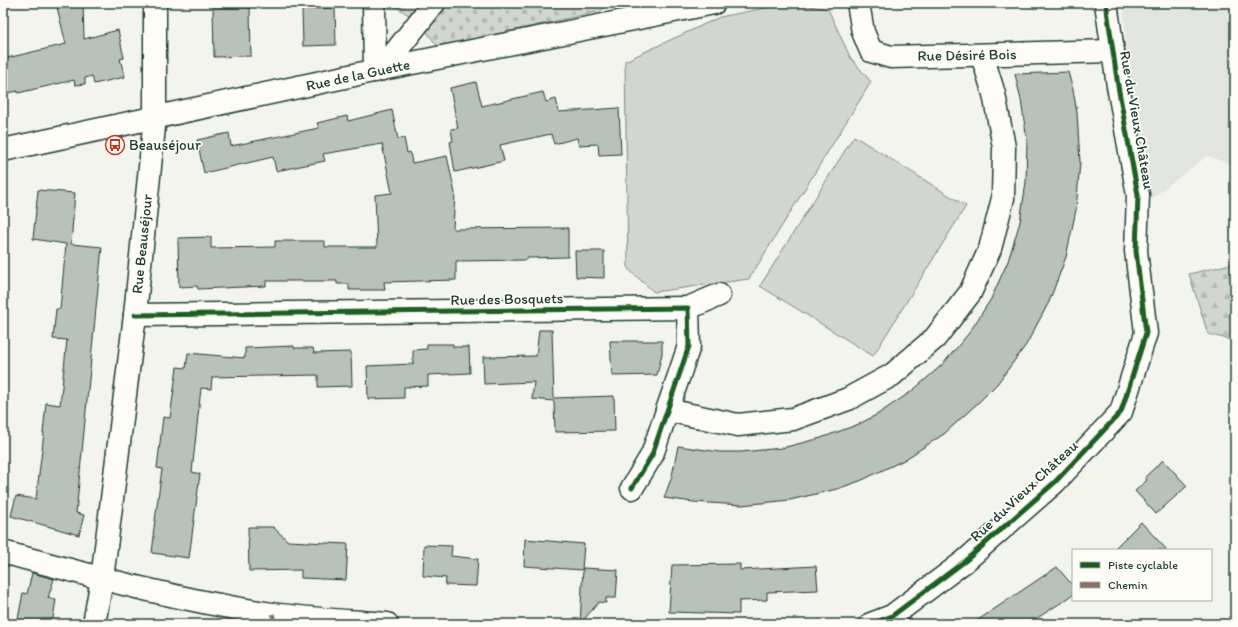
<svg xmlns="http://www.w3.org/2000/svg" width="1238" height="627" viewBox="0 0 1238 627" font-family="Itim,sans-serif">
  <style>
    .built { fill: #e2e5df }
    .green { fill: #d1d6d1; stroke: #788a82 }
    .forest { fill: url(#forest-firs); stroke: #788a82 }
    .cemetery { fill: url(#cemetery-stones); stroke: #788a82 }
    .building { fill: #b9c1bb; stroke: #1f3d34 }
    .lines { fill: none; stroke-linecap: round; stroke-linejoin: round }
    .minor-casing { stroke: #1f3d34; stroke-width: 25 }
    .minor { stroke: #fdfcf7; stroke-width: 22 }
    .quiet { stroke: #8d6e63; stroke-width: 4; stroke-dasharray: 8 4; stroke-linecap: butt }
    .cycleway-casing { stroke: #fdfcf7; stroke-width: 8 }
    .cycleway { stroke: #1b5e20; stroke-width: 5 }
    .labels { text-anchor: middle; stroke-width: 3.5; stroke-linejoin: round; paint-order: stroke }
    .street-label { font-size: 15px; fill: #1f3d34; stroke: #fdfcf7 }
    .poi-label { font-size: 15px; fill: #1f3d34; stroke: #fdfcf7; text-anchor: start }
  </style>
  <defs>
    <pattern id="forest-firs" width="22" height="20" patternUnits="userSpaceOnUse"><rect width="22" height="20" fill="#d1d6d1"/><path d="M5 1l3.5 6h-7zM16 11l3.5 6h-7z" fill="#b3b9b4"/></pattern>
    <pattern id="cemetery-stones" width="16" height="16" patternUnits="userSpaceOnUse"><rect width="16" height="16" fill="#d1d6d1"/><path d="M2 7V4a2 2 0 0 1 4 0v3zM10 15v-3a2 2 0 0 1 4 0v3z" fill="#b3b9b4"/></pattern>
  </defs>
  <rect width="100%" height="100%" fill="#f4f4ef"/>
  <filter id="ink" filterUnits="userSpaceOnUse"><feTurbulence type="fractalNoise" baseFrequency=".025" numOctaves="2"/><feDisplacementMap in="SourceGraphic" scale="8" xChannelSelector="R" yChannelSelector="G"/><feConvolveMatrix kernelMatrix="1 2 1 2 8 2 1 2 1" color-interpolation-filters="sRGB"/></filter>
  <g filter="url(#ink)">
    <polygon class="built" points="1123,3 1235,3 1235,166 1207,156 1143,205 1138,195"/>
    <g class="green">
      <polygon points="790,3 828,9 850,57 871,82 749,279 654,292 628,269 625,61 720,17"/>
      <polygon points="854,136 966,206 873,356 760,286"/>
    </g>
    <polygon class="forest" points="1235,263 1235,341 1208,334 1189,274"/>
    <polygon class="cemetery" points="389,3 608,3 601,11 438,47 419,21"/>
    <g class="building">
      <polygon points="56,3 83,3 84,39 118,30 124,58 120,59 125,77 94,84 92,76 85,78 85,84 75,85 74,80 18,93 18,91 3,94 3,59 66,44"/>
      <polygon points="213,8 250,8 251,56 214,57"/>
      <polygon points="335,8 336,45 303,46 302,9"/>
      <polygon points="1068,72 1073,90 1077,113 1080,162 1076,210 1066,257 1049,302 1026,345 997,384 980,401 944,434 904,460 860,481 837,489 790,500 742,505 693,502 664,498 672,476 678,446 720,452 741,452 782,448 821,438 859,424 878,414 912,391 943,364 969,333 991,299 1008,261 1020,222 1026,182 1027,141 1021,100 1015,74"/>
      <polygon points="476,82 482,106 543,92 546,102 556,99 559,112 619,108 621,154 599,155 598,144 579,145 577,138 554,144 551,134 500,145 504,161 455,172 450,142 453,141 451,129 458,128 450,88"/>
      <polygon points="392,110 398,139 404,138 407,153 410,152 412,163 447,156 455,193 453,229 568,228 568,257 527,258 527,260 456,261 456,280 384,282 385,290 349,290 349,284 337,284 337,281 266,281 266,286 198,289 197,286 179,287 178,238 211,237 211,248 275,247 275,241 325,241 325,247 377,247 375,195 392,193 382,144 323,154 325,161 276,171 273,157 204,173 197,140 229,133 231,146 319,128 317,123 347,116 348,121"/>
      <polygon points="38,190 75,193 71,244 102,247 76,513 84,515 79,535 11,516 16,496 36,499 44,433 43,433 46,403 60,405 67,340 53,339 56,309 60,309 66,244 33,239"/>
      <polygon points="575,251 604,251 604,278 576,277"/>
      <polygon points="539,330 552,330 554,398 614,396 615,431 555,432 554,401 532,399 534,382 484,384 483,357 536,356"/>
      <polygon points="610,341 662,341 662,354 657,375 612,376"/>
      <polygon points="427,344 453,344 453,347 469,347 470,373 428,375 428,386 404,387 404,398 368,399 367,366 413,364 413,350 427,349"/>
      <polygon points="294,346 294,348 313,348 314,353 351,352 352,386 318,387 318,375 212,377 211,389 201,388 192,472 200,474 189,558 152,553 154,536 153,535 162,469 157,468 163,417 170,418 177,367 186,368 188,353 245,358 245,348"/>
      <polygon points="1163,460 1187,486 1156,514 1135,491 1147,480 1145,477"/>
      <polygon points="1141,522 1167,550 1113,550"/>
      <polygon points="248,527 273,527 288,541 348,544 346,580 301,578 301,570 249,571"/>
      <polygon points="525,539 584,544 582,570 524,566"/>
      <polygon points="424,545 452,546 451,556 478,559 476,586 445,585 446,578 423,576"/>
      <polygon points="740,564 740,570 816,566 818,590 767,592 767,600 739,601 739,614 669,612 672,565"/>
      <polygon points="1057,567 1073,586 1073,595 1028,624 972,624"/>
      <polygon points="583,568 618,570 616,598 606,598 606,603 599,602 580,624"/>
      <polygon points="32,573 54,579 48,598 56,600 52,624 17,624 23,593 27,594"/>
    </g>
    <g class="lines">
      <defs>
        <g id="minor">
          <polyline points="374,3 375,71"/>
          <polyline points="858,3 863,32 871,51 891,57 1113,51"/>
          <polyline points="382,69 434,3"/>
          <polyline points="3,150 382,69 714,3"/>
          <polyline points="688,308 719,295"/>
          <polyline points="135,315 688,308 689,346 652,455 632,488"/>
          <polyline points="667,410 738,425 793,419 848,399 892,375 935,338 970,293 990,249 1003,198 1004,147 994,94 982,55"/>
          <path d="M3,552C92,576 181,601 272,614C310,619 349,621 387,624"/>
          <polyline points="94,624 102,579 135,315 155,117 155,3"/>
          <polyline points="871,624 892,616 965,561 1055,482 1121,412 1146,333 1136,251 1138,195 1118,86 1106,3"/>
        </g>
      </defs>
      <use href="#minor" class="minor-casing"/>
      <use href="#minor" class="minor"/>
      <polyline class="quiet" points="273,614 274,624"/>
      <defs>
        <g id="cycleway">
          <polyline points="135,315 688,308 689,346 652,455 632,488"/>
          <polyline points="871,624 892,616 965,561 1055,482 1121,412 1146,333 1136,251 1138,195 1118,86 1106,3"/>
        </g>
      </defs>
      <use href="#cycleway" class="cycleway-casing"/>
      <use href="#cycleway" class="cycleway"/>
    </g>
  </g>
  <defs>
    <symbol id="bus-ring" viewBox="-11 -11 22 22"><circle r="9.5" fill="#fdfcf7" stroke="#c8321e" stroke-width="1.5"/><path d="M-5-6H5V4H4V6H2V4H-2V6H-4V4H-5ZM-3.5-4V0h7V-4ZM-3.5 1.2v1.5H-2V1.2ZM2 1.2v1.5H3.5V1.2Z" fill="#c8321e"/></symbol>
  </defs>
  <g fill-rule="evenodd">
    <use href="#bus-ring" x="104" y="134" width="22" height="22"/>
  </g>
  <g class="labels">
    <g class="street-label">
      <text transform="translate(967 55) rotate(-1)" y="5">Rue Désiré Bois</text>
      <text transform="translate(358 75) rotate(-12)" y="5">Rue de la Guette</text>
      <text transform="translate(1137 120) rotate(80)" y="5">Rue du Vieux Château</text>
      <text transform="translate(142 244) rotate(-84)" y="5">Rue Beauséjour</text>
      <text transform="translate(507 299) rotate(-1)" y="5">Rue des Bosquets</text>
      <text transform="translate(1024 491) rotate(-43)" y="5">Rue du Vieux Château</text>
    </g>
    <g class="poi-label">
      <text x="129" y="150">Beauséjour</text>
    </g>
  </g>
  <rect width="1238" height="627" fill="none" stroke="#fdfcf7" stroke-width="16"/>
  <rect x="8" y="8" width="1222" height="611" fill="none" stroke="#1f3d34" stroke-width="1.5" filter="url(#ink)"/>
  <rect x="1072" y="549" width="140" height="52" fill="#fdfcf7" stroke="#a4b0a9"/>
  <rect x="1080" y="562" width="20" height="6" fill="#1b5e20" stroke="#a4b0a9"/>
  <text x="1108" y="569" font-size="12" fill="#1f3d34">Piste cyclable</text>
  <rect x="1080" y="582" width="20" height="6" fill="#8d6e63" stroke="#a4b0a9"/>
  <text x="1108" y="589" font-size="12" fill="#1f3d34">Chemin</text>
</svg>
